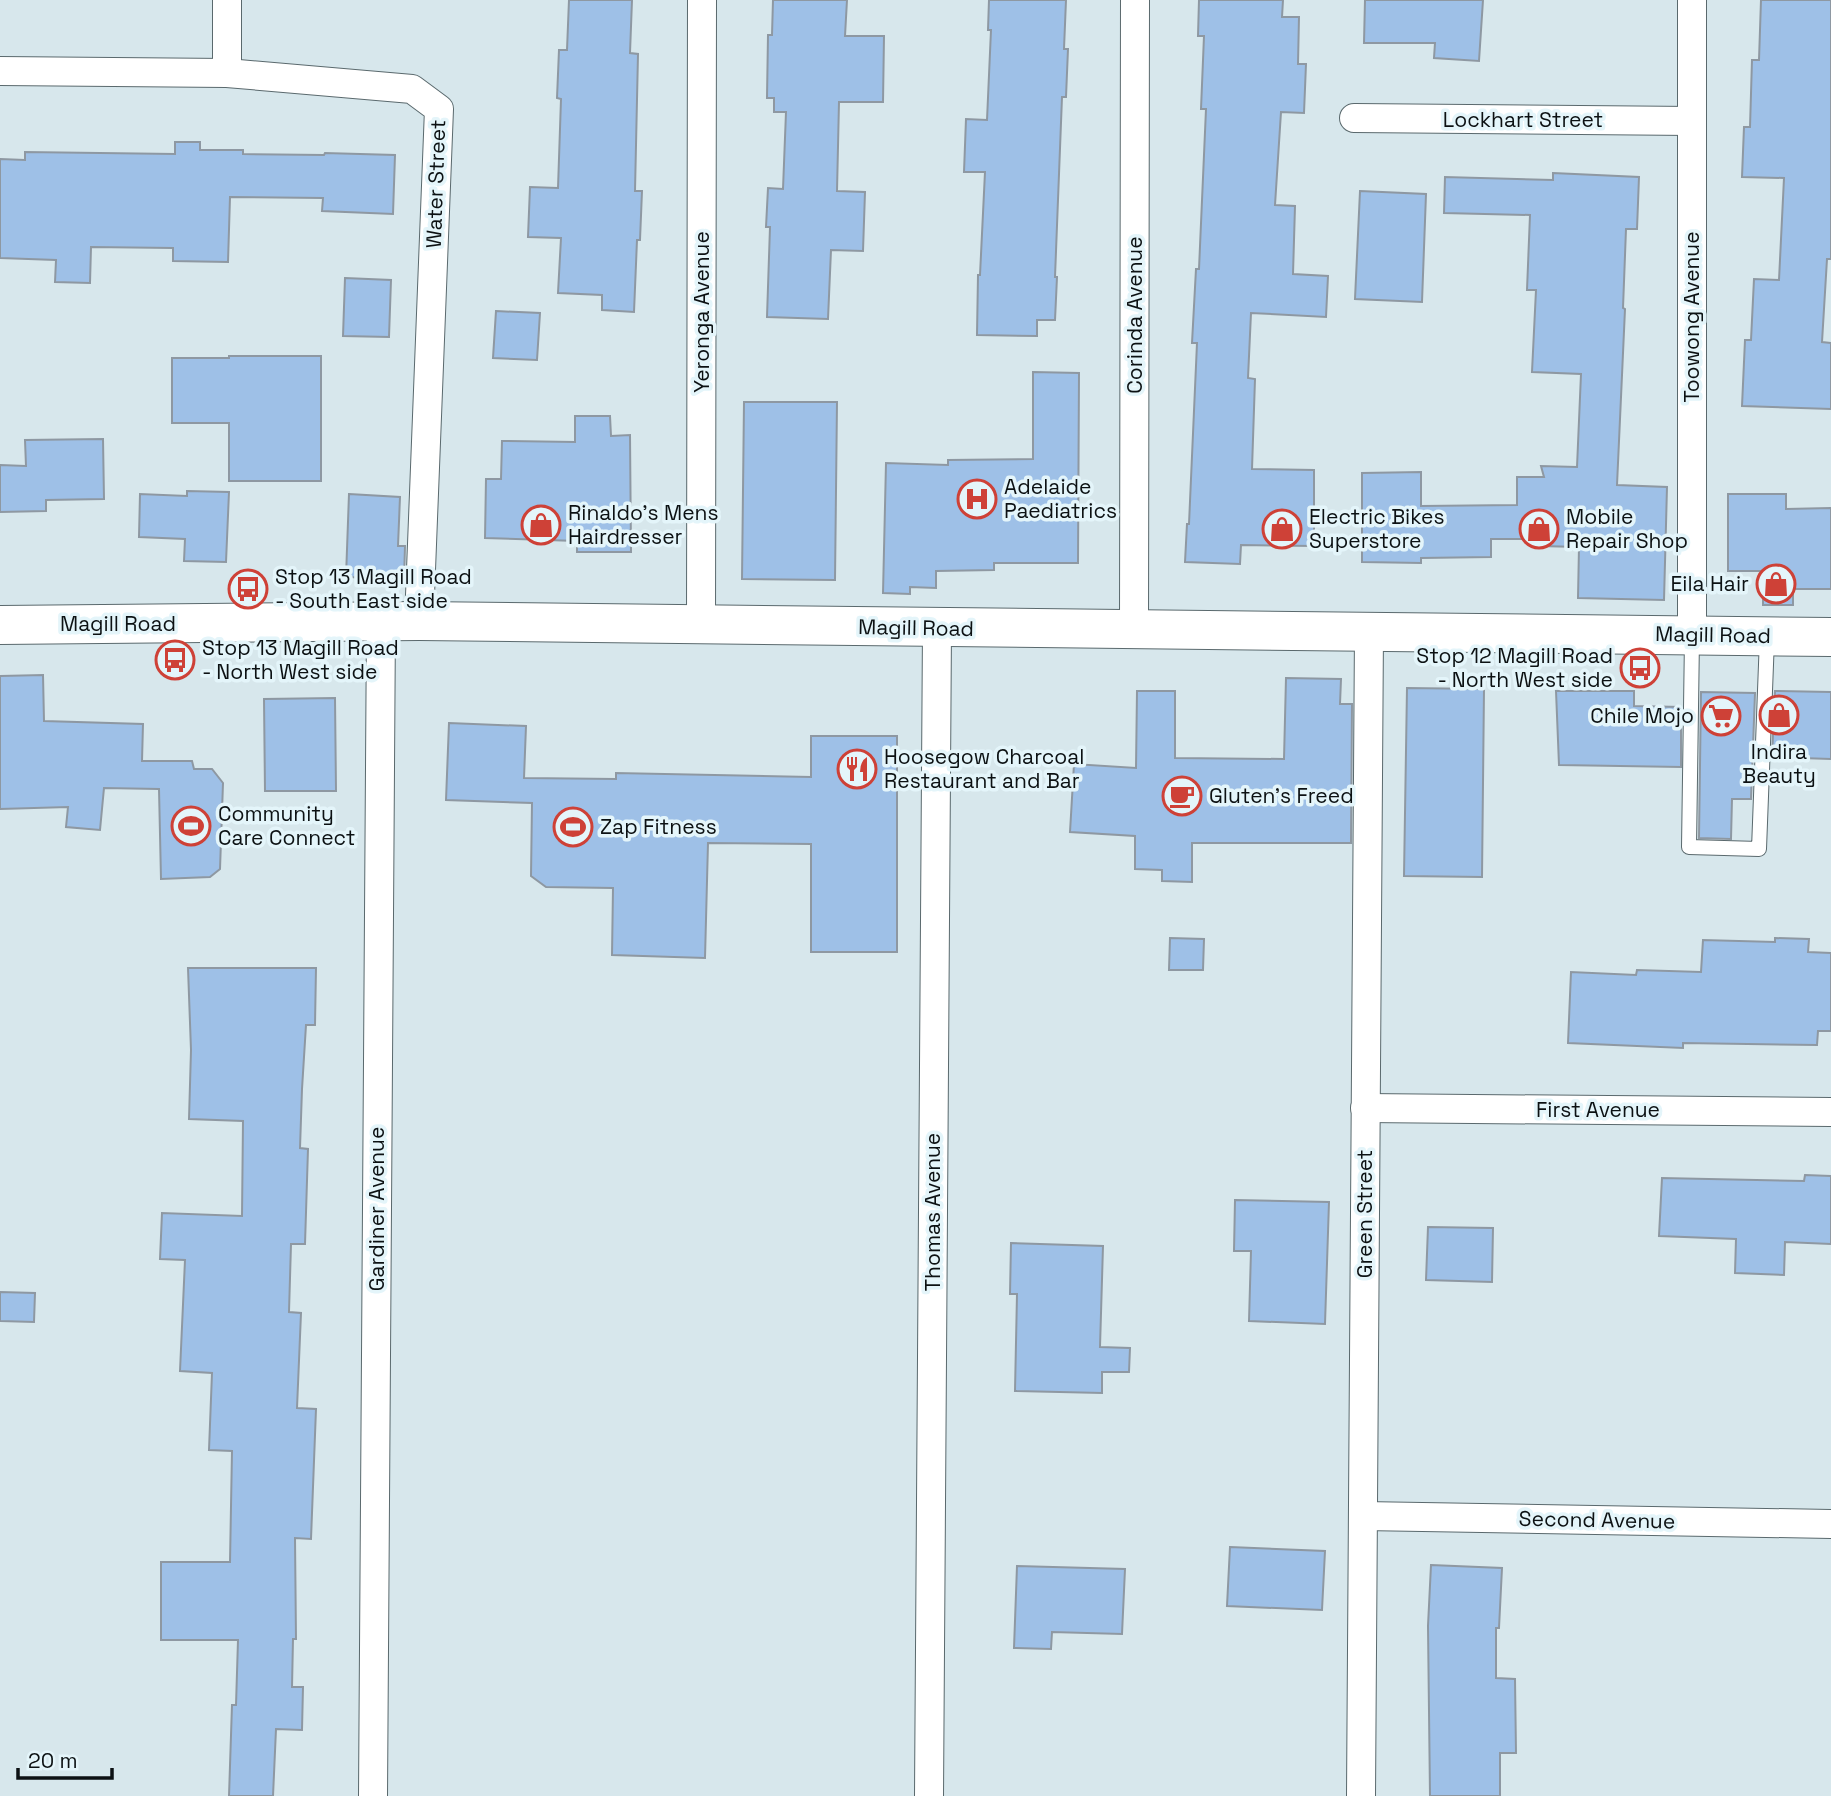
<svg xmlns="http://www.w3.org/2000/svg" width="1831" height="1796" viewBox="0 0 1831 1796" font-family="'Space Grotesk',sans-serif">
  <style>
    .building { fill: #9ec0e7; stroke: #8e98a2; stroke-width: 2 }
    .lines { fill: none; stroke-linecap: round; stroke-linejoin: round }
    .lane-casing { stroke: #5a696d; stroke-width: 16 }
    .street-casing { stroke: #5a696d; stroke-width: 30 }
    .secondary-casing { stroke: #5a696d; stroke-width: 40 }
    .lane { stroke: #fff; stroke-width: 14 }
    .street { stroke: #fff; stroke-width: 28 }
    .secondary { stroke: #fff; stroke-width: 38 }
    .labels { text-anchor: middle; stroke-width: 7; stroke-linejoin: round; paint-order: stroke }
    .street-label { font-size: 21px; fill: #0c1113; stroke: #e4f5fa }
    .poi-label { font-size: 21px; fill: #0c1113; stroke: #e4f5fa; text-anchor: start }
  </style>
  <rect width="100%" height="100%" fill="#d7e7ec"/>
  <g class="building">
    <polygon points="569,0 632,0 630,53 638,54 635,191 642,191 640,240 637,240 634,312 602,310 602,295 558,293 561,238 528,237 530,187 558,188 561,99 557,98 559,50 567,50"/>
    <polygon points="773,0 847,0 845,36 884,36 883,102 839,102 837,191 865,192 863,251 831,250 828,319 767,317 770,227 766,227 768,188 783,189 786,112 774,112 774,98 767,98 768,35 772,35"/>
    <polygon points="989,0 1066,0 1064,49 1068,49 1066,97 1062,97 1055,277 1057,277 1055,320 1037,320 1037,336 977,335 978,275 980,275 985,172 964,172 966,119 987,120 991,30 988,30"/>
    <polygon points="1199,0 1283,0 1282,17 1299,17 1298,64 1306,64 1304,113 1281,112 1275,205 1295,206 1293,274 1328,276 1326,317 1251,313 1248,378 1255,379 1252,469 1314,470 1314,546 1241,545 1240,564 1185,562 1187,524 1189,524 1197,343 1192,343 1196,269 1199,269 1206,109 1201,109 1204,36 1198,36"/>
    <polygon points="1365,0 1483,0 1479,61 1434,58 1435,43 1364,43"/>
    <polygon points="1761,0 1831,0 1831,259 1827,259 1822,342 1831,343 1831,409 1742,406 1745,340 1751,340 1754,279 1779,280 1784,178 1742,177 1744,127 1750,127 1752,60 1759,60"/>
    <polygon points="175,142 200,142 200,150 243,150 243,154 324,155 325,153 395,155 393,214 322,211 323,198 230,197 228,262 173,261 173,248 91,247 90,283 55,282 56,260 0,258 0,159 25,160 25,152 175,154"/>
    <polygon points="1553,173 1639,177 1637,229 1626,229 1623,308 1625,309 1617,485 1667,487 1664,600 1578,598 1579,547 1540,546 1540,539 1491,539 1491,557 1421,558 1421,563 1362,562 1362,473 1421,472 1421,506 1517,505 1517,477 1544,477 1541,466 1577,467 1581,374 1532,372 1536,290 1527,290 1530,215 1444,213 1445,177 1553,180"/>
    <polygon points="1360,191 1426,194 1422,302 1355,299"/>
    <polygon points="345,278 391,280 389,337 343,336"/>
    <polygon points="496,311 540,313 537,360 493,358"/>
    <polygon points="229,356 321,356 321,481 229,481 229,423 172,423 172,358 229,358"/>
    <polygon points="1033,372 1079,373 1078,563 994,563 994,570 936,571 936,588 910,587 910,594 883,593 886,463 948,465 948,460 1033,459"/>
    <polygon points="744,402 837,402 835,580 742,579"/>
    <polygon points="575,416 610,416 611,436 630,435 631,552 577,552 577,541 485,538 486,479 501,479 502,441 575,442"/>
    <polygon points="103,439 104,499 46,500 46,511 0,512 0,465 26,466 25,440"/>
    <polygon points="187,491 229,492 226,562 184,561 185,539 139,537 140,494 187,496"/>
    <polygon points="349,494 400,497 398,546 405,546 404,579 346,577"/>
    <polygon points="1728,494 1786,494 1786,509 1831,508 1831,589 1793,589 1793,605 1763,605 1763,571 1728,571"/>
    <polygon points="43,675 44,721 143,724 142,761 192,761 194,769 212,769 223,783 220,869 210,877 161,879 159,789 104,788 100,830 66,827 68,807 0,809 0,676"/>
    <polygon points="1286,678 1341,679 1340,704 1352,704 1351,843 1192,843 1192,882 1162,881 1162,870 1135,869 1135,836 1070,832 1074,764 1136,768 1137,691 1175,691 1175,758 1284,759"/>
    <polygon points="1407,688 1484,689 1482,877 1404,876"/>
    <polygon points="1556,691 1634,691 1634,706 1681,707 1681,767 1559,765"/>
    <polygon points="1775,691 1831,692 1831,759 1772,757"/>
    <polygon points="1701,692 1755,693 1751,799 1732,799 1731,839 1699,838"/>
    <polygon points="335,698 336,791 265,791 264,699"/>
    <polygon points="449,723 526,726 524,778 616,779 616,773 811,777 811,736 897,736 897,952 811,952 811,844 708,843 705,958 612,955 613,888 546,887 531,876 532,803 446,800"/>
    <polygon points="1170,938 1204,939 1203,970 1169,970"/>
    <polygon points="1775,938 1809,939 1808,952 1831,953 1831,1031 1818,1031 1817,1045 1683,1043 1683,1048 1568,1043 1571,972 1636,975 1637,970 1701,972 1703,940 1775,942"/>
    <polygon points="188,968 316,968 315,1025 306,1025 302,1089 300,1148 308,1149 305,1244 291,1244 289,1312 301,1313 297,1408 316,1409 311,1539 295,1538 296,1639 293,1639 292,1687 303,1687 302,1730 276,1729 273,1796 229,1796 232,1705 236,1705 238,1640 161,1640 161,1562 230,1562 232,1451 209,1450 212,1373 180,1371 185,1260 160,1259 162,1213 242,1216 243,1121 189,1119 191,1050"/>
    <polygon points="1805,1175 1831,1176 1831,1244 1785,1242 1784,1275 1735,1273 1736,1239 1659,1236 1662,1178 1804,1181"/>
    <polygon points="1235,1200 1329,1202 1325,1324 1249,1321 1251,1251 1234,1251"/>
    <polygon points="1428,1227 1493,1228 1492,1282 1426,1280"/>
    <polygon points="1011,1243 1103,1246 1100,1347 1130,1348 1129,1372 1102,1372 1102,1393 1015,1391 1017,1294 1010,1294"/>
    <polygon points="0,1292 35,1293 34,1322 0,1321"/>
    <polygon points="1230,1547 1325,1551 1322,1610 1227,1606"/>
    <polygon points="1431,1565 1502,1568 1499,1628 1496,1628 1496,1678 1515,1679 1516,1753 1500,1753 1500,1796 1430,1796 1428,1626"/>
    <polygon points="1017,1566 1125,1569 1122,1634 1052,1632 1051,1649 1014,1648"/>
  </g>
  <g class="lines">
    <defs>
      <polyline id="lane" points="1692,638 1689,847 1759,849 1767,638"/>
      <g id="street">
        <polyline points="227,0 227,73"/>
        <polyline points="1692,0 1692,635"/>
        <polyline points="0,71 227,73 412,89 439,109 419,621"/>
        <polyline points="1354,118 1692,121"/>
        <polyline points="701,624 702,0"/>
        <polyline points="1134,629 1135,0"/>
        <polyline points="1365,1108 1831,1112"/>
        <polyline points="1363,1516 1831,1524"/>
        <polyline points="373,1796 381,621"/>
        <polyline points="929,1796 937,628"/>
        <polyline points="1361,1796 1369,631"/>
      </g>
      <polyline id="secondary" points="0,625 419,621 1831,637"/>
    </defs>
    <use href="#lane" class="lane-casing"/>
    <use href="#street" class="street-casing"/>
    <use href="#secondary" class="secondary-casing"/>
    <use href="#lane" class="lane"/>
    <use href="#street" class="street"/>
    <use href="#secondary" class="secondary"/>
  </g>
  <defs>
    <symbol id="hospital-ring" viewBox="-11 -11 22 22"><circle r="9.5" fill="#e4f5fa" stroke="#ce4137" stroke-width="1.5"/><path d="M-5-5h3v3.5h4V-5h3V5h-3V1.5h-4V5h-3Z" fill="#ce4137"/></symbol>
    <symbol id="shop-ring" viewBox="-11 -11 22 22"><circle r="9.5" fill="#e4f5fa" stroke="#ce4137" stroke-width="1.5"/><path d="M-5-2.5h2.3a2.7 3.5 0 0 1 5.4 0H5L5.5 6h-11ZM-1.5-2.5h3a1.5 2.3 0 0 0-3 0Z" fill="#ce4137"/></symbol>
    <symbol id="bus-ring" viewBox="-11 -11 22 22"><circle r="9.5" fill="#e4f5fa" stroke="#ce4137" stroke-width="1.5"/><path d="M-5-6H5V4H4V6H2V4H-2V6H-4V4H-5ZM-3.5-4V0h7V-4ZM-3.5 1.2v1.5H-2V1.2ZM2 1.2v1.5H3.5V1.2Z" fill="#ce4137"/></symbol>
    <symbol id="supermarket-ring" viewBox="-11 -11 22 22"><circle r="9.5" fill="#e4f5fa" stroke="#ce4137" stroke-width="1.5"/><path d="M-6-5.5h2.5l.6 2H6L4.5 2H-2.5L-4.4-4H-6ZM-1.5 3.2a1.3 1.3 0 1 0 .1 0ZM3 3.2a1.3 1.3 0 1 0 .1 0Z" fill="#ce4137"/></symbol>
    <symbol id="restaurant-ring" viewBox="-11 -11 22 22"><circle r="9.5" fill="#e4f5fa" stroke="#ce4137" stroke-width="1.5"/><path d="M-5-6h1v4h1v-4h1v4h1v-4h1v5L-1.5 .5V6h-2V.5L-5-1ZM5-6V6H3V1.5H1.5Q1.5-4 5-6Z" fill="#ce4137"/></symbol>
    <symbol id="cafe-ring" viewBox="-11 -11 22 22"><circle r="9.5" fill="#e4f5fa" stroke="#ce4137" stroke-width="1.5"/><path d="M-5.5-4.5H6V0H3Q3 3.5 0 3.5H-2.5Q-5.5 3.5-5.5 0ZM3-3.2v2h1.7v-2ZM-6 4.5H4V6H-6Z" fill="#ce4137"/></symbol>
    <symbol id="stadium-ring" viewBox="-11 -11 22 22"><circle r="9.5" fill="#e4f5fa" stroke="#ce4137" stroke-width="1.5"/><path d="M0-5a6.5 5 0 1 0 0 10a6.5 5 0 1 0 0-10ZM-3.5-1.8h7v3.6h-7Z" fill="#ce4137"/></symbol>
  </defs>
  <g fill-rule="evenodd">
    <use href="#hospital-ring" x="955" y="477" width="44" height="44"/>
    <use href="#shop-ring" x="519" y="503" width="44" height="44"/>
    <use href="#shop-ring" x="1260" y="507" width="44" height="44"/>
    <use href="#shop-ring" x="1517" y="507" width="44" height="44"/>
    <use href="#shop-ring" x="1754" y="562" width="44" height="44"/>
    <use href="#bus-ring" x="226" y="567" width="44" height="44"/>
    <use href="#bus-ring" x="153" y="638" width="44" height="44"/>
    <use href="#bus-ring" x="1618" y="646" width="44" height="44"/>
    <use href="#shop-ring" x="1757" y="693" width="44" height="44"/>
    <use href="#supermarket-ring" x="1699" y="694" width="44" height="44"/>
    <use href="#restaurant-ring" x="835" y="747" width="44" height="44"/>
    <use href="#cafe-ring" x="1160" y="774" width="44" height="44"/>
    <use href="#stadium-ring" x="169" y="804" width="44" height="44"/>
    <use href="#stadium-ring" x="551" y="805" width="44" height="44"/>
  </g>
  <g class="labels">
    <g class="street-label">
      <text x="1523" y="127">Lockhart Street</text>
      <text transform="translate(436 184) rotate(-88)" y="7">Water Street</text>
      <text transform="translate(702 312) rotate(-90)" y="7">Yeronga Avenue</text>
      <text transform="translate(1135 315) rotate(-90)" y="7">Corinda Avenue</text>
      <text transform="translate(1692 317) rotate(-90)" y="7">Toowong Avenue</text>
      <text x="118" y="631">Magill Road</text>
      <text transform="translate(916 628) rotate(1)" y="7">Magill Road</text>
      <text transform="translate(1713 635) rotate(1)" y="7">Magill Road</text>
      <text x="1598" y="1117">First Avenue</text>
      <text transform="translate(377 1209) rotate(-90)" y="7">Gardiner Avenue</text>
      <text transform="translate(933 1212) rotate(-90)" y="7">Thomas Avenue</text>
      <text transform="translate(1365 1214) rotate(-90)" y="7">Green Street</text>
      <text transform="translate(1597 1520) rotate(1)" y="7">Second Avenue</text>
    </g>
    <g class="poi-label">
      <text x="1004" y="494">Adelaide<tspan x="1004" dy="24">Paediatrics</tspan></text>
      <text x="568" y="520">Rinaldo's Mens<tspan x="568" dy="24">Hairdresser</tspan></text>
      <text x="1309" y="524">Electric Bikes<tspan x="1309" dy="24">Superstore</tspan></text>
      <text x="1566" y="524">Mobile<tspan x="1566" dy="24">Repair Shop</tspan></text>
      <text x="275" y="584">Stop 13 Magill Road<tspan x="275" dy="24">- South East side</tspan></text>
      <text x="1749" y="591" text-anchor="end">Eila Hair</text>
      <text x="202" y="655">Stop 13 Magill Road<tspan x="202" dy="24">- North West side</tspan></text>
      <text x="1613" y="663" text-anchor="end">Stop 12 Magill Road<tspan x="1613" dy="24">- North West side</tspan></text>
      <text x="1694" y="723" text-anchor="end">Chile Mojo</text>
      <text x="1779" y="759" text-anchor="middle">Indira<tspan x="1779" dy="24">Beauty</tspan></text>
      <text x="884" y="764">Hoosegow Charcoal<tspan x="884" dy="24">Restaurant and Bar</tspan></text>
      <text x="1209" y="803">Gluten's Freed</text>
      <text x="218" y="821">Community<tspan x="218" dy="24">Care Connect</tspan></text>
      <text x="600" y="834">Zap Fitness</text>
    </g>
  </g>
  <path d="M18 1768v10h94v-10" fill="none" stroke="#0c1113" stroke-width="3.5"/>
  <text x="28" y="1768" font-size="21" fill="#0c1113" stroke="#e4f5fa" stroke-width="5" paint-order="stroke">20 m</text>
</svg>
